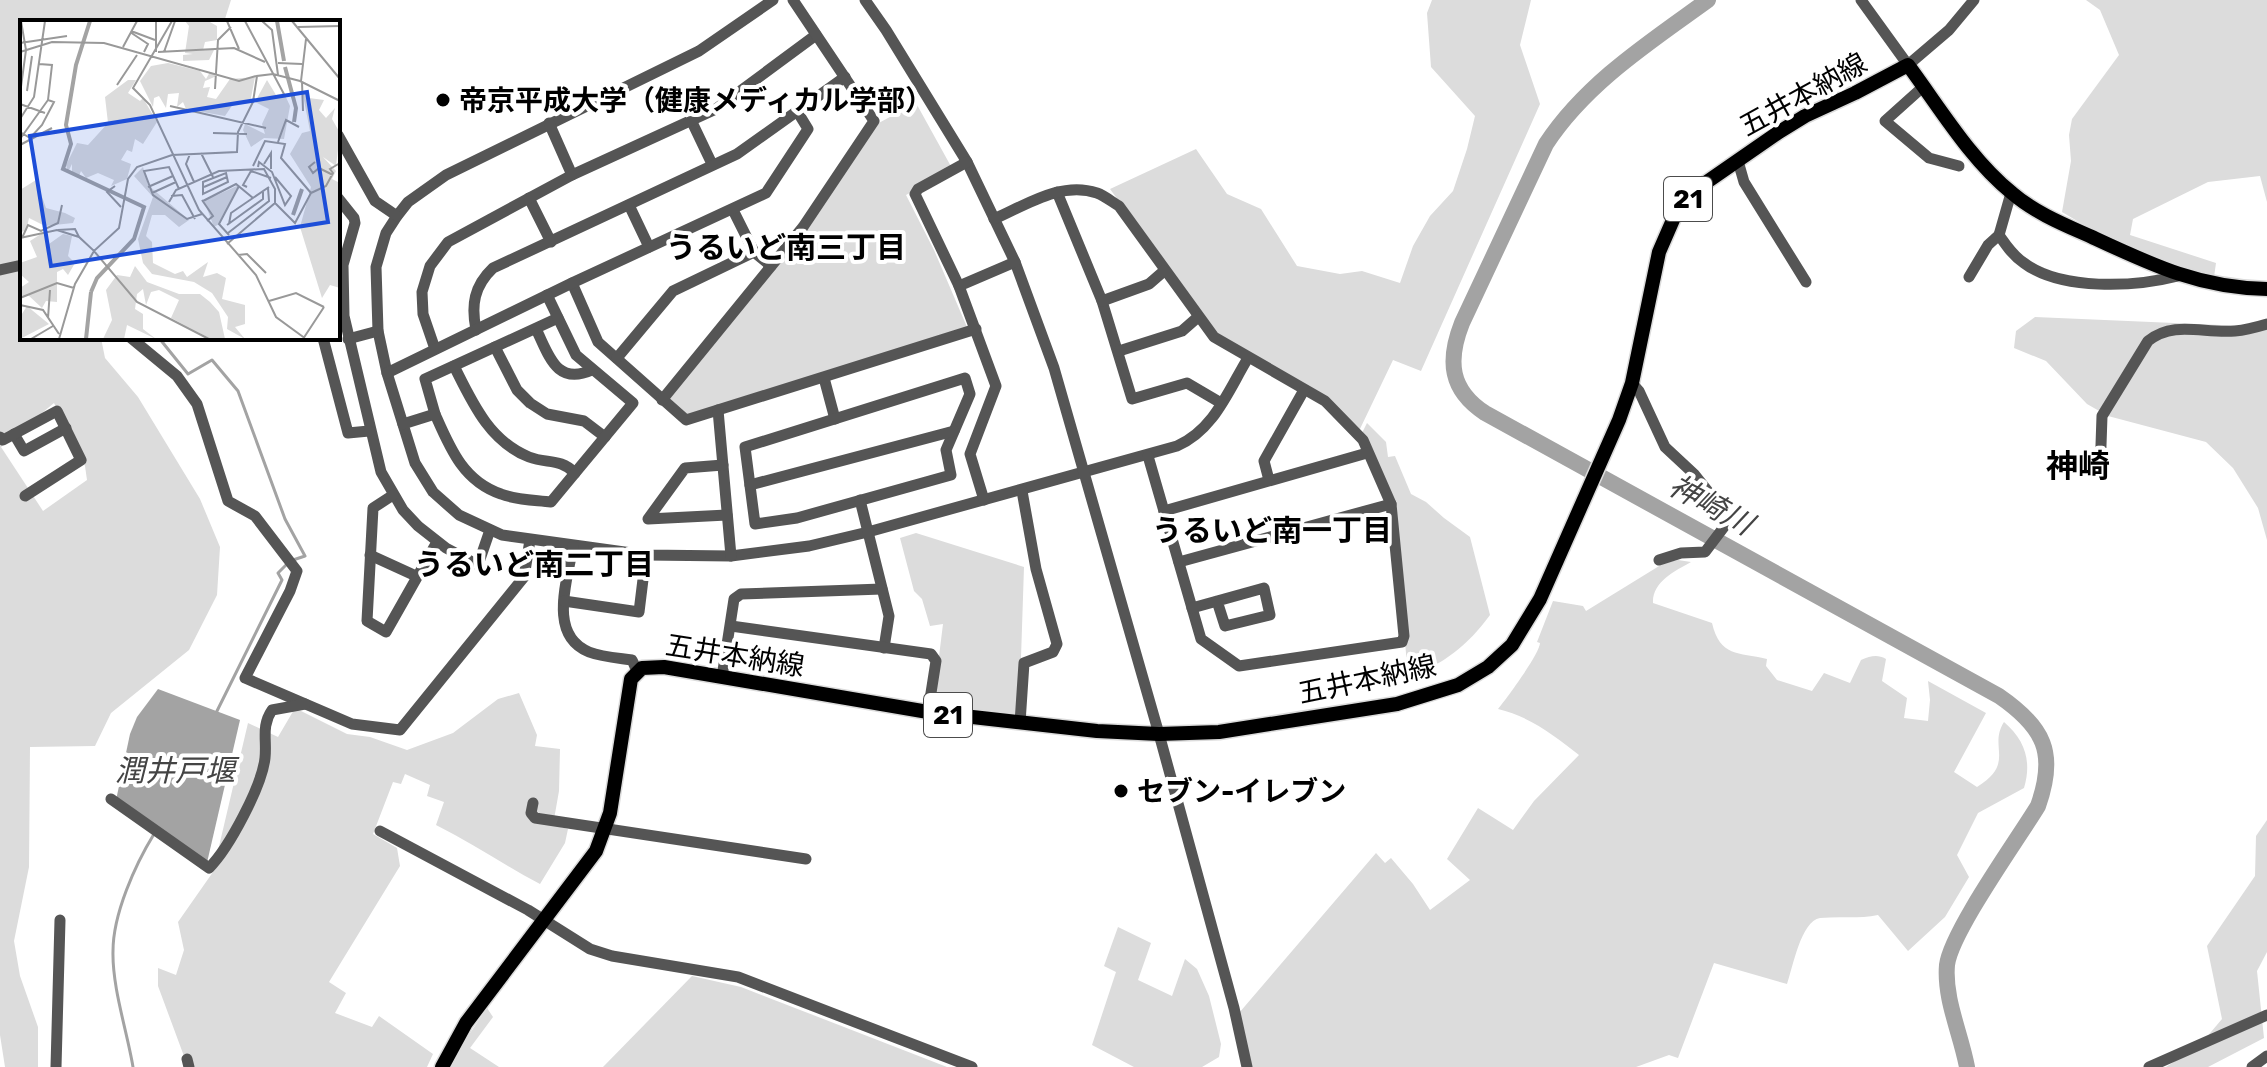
<svg xmlns="http://www.w3.org/2000/svg" width="2267" height="1067" viewBox="0 0 2267 1067" font-family="Rubik,'Noto Sans JP',sans-serif">
  <style>
    .green { fill: #dcdcdc; fill-rule: evenodd }
    .water { fill: #a3a3a3 }
    .lines { fill: none; stroke-linecap: round; stroke-linejoin: round }
    .stream { stroke: #a3a3a3; stroke-width: 3 }
    .river { stroke: #a3a3a3; stroke-width: 16 }
    .major-casing { stroke: #dbdbdb; stroke-width: 17 }
    .minor { stroke: #555; stroke-width: 11 }
    .major { stroke: #000; stroke-width: 14 }
    .poi-dot { fill: #000; stroke: #fff; stroke-width: 3 }
    .labels { text-anchor: middle; stroke-width: 8; stroke-linejoin: round; paint-order: stroke }
    .shield { fill: #fff; stroke: #4c4c4c; stroke-width: 2 }
    .shield-label { font-size: 26px; font-weight: bold; fill: #000 }
    .street-label { font-size: 28px; fill: #000; stroke: #fff }
    .poi-label { font-size: 28px; font-weight: bold; fill: #000; stroke: #fff; text-anchor: start }
    .neighbourhood-label { font-size: 30px; font-weight: bold; fill: #000; stroke: #fff }
    .water-label { font-size: 30px; font-style: italic; fill: #444; stroke: #fff }
    .quarter-label { font-size: 32px; font-weight: bold; fill: #000; stroke: #fff }
    .inset-river { fill: none; stroke: #a3a3a3; stroke-width: 4 }
    .inset-road { fill: none; stroke: #999; stroke-width: 2 }
    .view { fill: #1d4ed8; fill-opacity: 0.15; stroke: #1d4ed8; stroke-width: 4 }
    .inset-edge { fill: none; stroke: #000; stroke-width: 4 }
  </style>
  <rect width="100%" height="100%" fill="#fff"/>
  <g class="green">
    <path d="M0,0H231L224,22H22V338H101L105,358L138,397L200,499L220,547L217,595L189,650L111,713L95,746L30,747L29,867L14,941L20,976L38,1027V1067H5L0,1035ZM54,403L85,466L87,480L43,511L1,447Z"/>
    <polygon points="1432,0 1531,0 1520,45 1540,104 1421,371 1393,360 1359,431 1328,400 1215,332 1110,189 1196,149 1227,194 1261,209 1297,266 1340,274 1362,271 1400,283 1413,246 1430,216 1453,191 1467,149 1475,116 1431,67 1427,13"/>
    <polygon points="2086,0 2267,0 2267,202 2260,176 2208,182 2133,219 2130,235 2216,263 2214,277 2199,277 2094,231 2062,212 2071,161 2069,135 2072,119 2119,55 2100,10"/>
    <polygon points="916,103 953,170 906,195 934,250 967,327 686,422 666,403 875,125"/>
    <polygon points="2035,317 2267,327 2267,540 2258,508 2233,468 2206,442 2108,416 2087,404 2046,361 2014,348 2016,331"/>
    <path d="M1367,423L1386,442L1388,457L1395,456L1411,494L1426,502L1444,518L1470,537L1490,615C1469,644 1442,666 1408,677L1395,523L1359,439Z"/>
    <polygon points="916,533 1024,567 1019,718 935,709 933,705 943,624 930,626 922,599 914,591 900,538"/>
    <path d="M1678,560L1691,562C1675,571 1652,582 1653,603L1712,623C1720,657 1738,652 1767,659L1766,666L1777,680L1812,691L1824,673L1850,683L1861,660C1871,656 1877,654 1886,659L1882,681L1907,698L1904,718L1928,721L1930,700L1928,681L1986,713L1954,772L1977,787C2016,763 1988,747 2004,722C2025,740 2032,761 2024,788L1978,813L1957,855L1969,877L1945,917L1908,951L1878,915C1859,919 1840,916 1820,918C1801,921 1793,967 1787,984L1714,963L1678,1058L1669,1055L1636,1067H1251L1239,1013L1376,853L1385,863L1391,858L1413,884L1430,910L1470,880L1447,859L1478,808L1513,830L1534,801L1579,755C1555,736 1529,716 1498,709C1507,698 1540,653 1540,643L1537,642L1553,601L1583,606L1586,611L1664,563Z"/>
    <path d="M519,693L537,735L535,746L560,749L559,791L553,825L568,829L565,843L540,884C504,865 472,843 436,825L444,802L427,796L430,785L405,774L401,784L393,782L373,834L397,848L400,866L329,982L346,993L335,1013L372,1027L379,1016L433,1054L427,1067H188L158,986V968L176,975L184,950L178,922L213,872L248,723L278,737L295,708L347,734L370,737L407,750L453,733L498,699Z"/>
    <polygon points="2267,820 2267,952 2257,971 2264,1038 2208,1067 2166,1067 2200,1045 2222,1019 2207,946 2255,876 2256,836"/>
    <polygon points="1118,927 1151,943 1138,980 1172,996 1185,959 1197,969 1209,996 1221,1044 1219,1057 1202,1067 1134,1067 1092,1045 1116,972 1104,966"/>
    <polygon points="692,976 741,987 947,1067 603,1067"/>
    <polygon points="487,1008 493,1017 470,1048 499,1067 451,1067 464,1042"/>
  </g>
  <polygon class="water" points="158,689 240,720 206,867 203,870 115,805 130,734 137,717"/>
  <g class="lines">
    <g class="stream">
      <polyline points="159,338 188,374 212,360 238,391 285,519 305,556 293,560"/>
      <polyline points="217,711 282,580 278,573 287,564"/>
      <path d="M133,1067C127,1031 112,987 113,951C113,914 135,865 154,834"/>
    </g>
    <path class="river" d="M1708,0C1650,42 1586,83 1546,144L1462,323C1447,361 1450,390 1485,413L1999,696C2044,727 2057,753 2038,806C2018,839 1951,932 1947,965C1944,999 1961,1034 1967,1067"/>
    <defs>
      <path id="major" d="M442,1067L466,1023L596,851L610,813L631,679L642,668L664,667L928,712L1097,731L1159,734L1219,732L1397,704L1458,685L1488,667L1512,645L1540,599L1619,420L1632,383L1659,252L1676,213L1701,186L1779,132L1805,116L1855,93L1908,65C1940,108 1970,159 2012,193C2035,213 2065,225 2092,237C2152,265 2200,288 2267,289"/>
    </defs>
    <use href="#major" class="major-casing"/>
    <g class="minor">
      <path d="M773,0L699,51L446,175L408,202L397,216L386,233L376,267L378,331L387,373L415,463L433,492L459,515L502,535L646,555L731,556L809,546L868,532L1177,446C1214,430 1228,391 1248,358"/>
      <polyline points="865,0 886,30 967,162 1015,262 1054,368 1159,734 1234,1008 1247,1067"/>
      <polyline points="1861,0 1908,65 1949,30 1974,0"/>
      <polyline points="1924,86 1885,121 1929,158 1959,166"/>
      <polyline points="691,120 712,164"/>
      <polyline points="549,123 572,175"/>
      <polyline points="338,135 375,201 397,216"/>
      <polyline points="1738,161 1744,182 1806,282"/>
      <polyline points="967,162 918,189 915,194 959,286 996,386 970,454 984,500"/>
      <polyline points="1057,192 1102,301 1132,399 1187,383 1221,403"/>
      <path d="M2011,193L1999,235C2006,245 2013,256 2024,263C2061,291 2135,287 2178,276"/>
      <polyline points="338,198 354,218 355,223 343,265 344,316 381,472 403,510 418,526 446,548 478,565 490,530"/>
      <polyline points="529,198 551,242"/>
      <polyline points="629,205 649,247"/>
      <polyline points="733,210 754,252 771,266"/>
      <path d="M994,219C1026,205 1061,181 1097,193C1105,196 1112,202 1119,206L1214,337L1325,401L1363,440L1391,504L1404,636L1402,642L1239,666L1201,639L1148,456"/>
      <polyline points="0,270 22,265"/>
      <polyline points="1969,277 1988,245 1999,235"/>
      <polyline points="572,283 598,342 686,420 976,329"/>
      <polyline points="959,286 1015,262"/>
      <polyline points="1102,301 1149,284 1164,271"/>
      <path d="M536,329C549,355 556,386 592,370"/>
      <path d="M476,330C471,305 474,286 493,268L737,154L845,77"/>
      <polyline points="131,338 177,376 197,404 228,501 255,516 297,571 290,591 245,678 352,724 400,730 524,577 530,540"/>
      <polyline points="323,338 348,433 369,431"/>
      <polyline points="348,339 378,331"/>
      <polyline points="495,347 517,390 530,403 547,414 584,421 605,437"/>
      <polyline points="435,349 423,314 422,292 430,266 448,242 572,175 716,109 816,35"/>
      <polyline points="1119,351 1182,331 1198,317"/>
      <polyline points="617,358 673,291 754,252"/>
      <path d="M454,366C472,402 489,441 529,457C547,464 560,458 575,473"/>
      <polyline points="387,373 572,283 766,193 808,129 797,111"/>
      <polyline points="824,378 835,419"/>
      <polygon points="965,378 970,394 946,450 951,475 797,518 755,524 745,447"/>
      <polyline points="1632,383 1639,391 1665,447 1694,474 1730,519 1705,552 1681,553 1659,560"/>
      <polyline points="662,400 803,227 874,121 793,0"/>
      <polyline points="718,410 731,556"/>
      <polyline points="435,414 425,379 558,318"/>
      <path d="M403,424L435,414C450,448 463,481 501,494C516,500 535,500 551,502L633,403L576,355L547,295"/>
      <polyline points="14,434 24,451 66,428"/>
      <polyline points="0,437 3,440 57,411 81,460 25,496"/>
      <polyline points="723,465 685,468 648,519 727,515"/>
      <path d="M2100,474L2102,416L2148,341C2174,320 2204,334 2235,331C2246,330 2257,327 2267,324"/>
      <polyline points="1269,480 1264,461 1304,390"/>
      <polyline points="750,485 954,431"/>
      <polyline points="393,495 373,508 367,621 386,632 437,542"/>
      <polyline points="860,500 889,616 884,648"/>
      <polyline points="1164,511 1367,453"/>
      <path d="M573,546C568,579 547,635 589,652C602,657 618,658 632,660L637,671"/>
      <polyline points="370,555 416,576"/>
      <polyline points="1179,562 1391,504"/>
      <polyline points="564,601 639,612 646,555"/>
      <polyline points="1192,608 1264,588 1270,615 1225,626 1217,601"/>
      <polyline points="731,626 931,654 936,661 928,712"/>
      <polyline points="722,677 734,599 741,594 882,589"/>
      <polyline points="1020,723 1024,663 1053,652 1057,644 1036,569 1022,491"/>
      <path d="M111,799L209,868C229,848 262,786 265,758C267,740 261,726 272,710L305,704"/>
      <polyline points="533,803 531,813 535,818 806,859"/>
      <polyline points="380,831 528,910 590,949 612,956 738,977 972,1067"/>
      <polyline points="187,1059 189,1067"/>
      <polyline points="56,1067 60,920"/>
      <polyline points="2149,1067 2267,1015"/>
      <polyline points="2252,1067 2267,1056"/>
    </g>
    <use href="#major" class="major"/>
  </g>
  <g class="poi-dot">
    <circle cx="443" cy="100" r="8"/>
    <circle cx="1121" cy="791" r="8"/>
  </g>
  <g class="labels">
    <g class="shield">
      <rect x="1664" y="177" width="48" height="44" rx="6"/>
      <rect x="924" y="693" width="48" height="44" rx="6"/>
    </g>
    <g class="shield-label">
      <text x="1688" y="208">21</text>
      <text x="948" y="724">21</text>
    </g>
    <g class="street-label">
      <text transform="translate(1803 94) rotate(-29)" y="10">五井本納線</text>
      <text transform="translate(735 655) rotate(9)" y="10">五井本納線</text>
      <text transform="translate(1367 679) rotate(-12)" y="10">五井本納線</text>
    </g>
    <g class="poi-label">
      <text x="459" y="110">帝京平成大学（健康メディカル学部）</text>
      <text x="1137" y="801">セブン-イレブン</text>
    </g>
    <g class="neighbourhood-label">
      <text x="786" y="258">うるいど南三丁目</text>
      <text x="1272" y="541">うるいど南一丁目</text>
      <text x="534" y="575">うるいど南二丁目</text>
    </g>
    <g class="water-label">
      <text transform="translate(1711 505) rotate(29)" y="10">神崎川</text>
      <text x="175" y="781">潤井戸堰</text>
    </g>
    <g class="quarter-label">
      <text x="2078" y="477">神崎</text>
    </g>
  </g>
  <g transform="translate(20 20)">
    <rect width="320" height="320" fill="#fff"/>
    <path d="M165,1H188L197,6V20L185,22L183,30H194L189,40L163,41V35L173,34L165,33L169,6ZM148,43L180,51L186,59L190,52L199,55L185,61L183,68L190,67L187,77L196,79L210,59L235,57L230,83L213,84L205,96L166,89L163,82L157,87L159,73L148,74L146,88L139,76L134,78L133,87L120,61L131,46ZM108,60H116L108,73L120,81L123,78L137,102L123,124L115,119L112,132L107,130L101,140L111,144L107,159L91,166L94,160L78,153L66,158L61,151L59,156L52,153V144L48,152L46,145L57,123L68,125L88,103L85,77ZM247,60L256,75L264,73L270,86L264,119L244,118L231,127L223,110L225,104L245,114L242,104L249,89L235,82ZM282,70L289,78L304,80L299,90L306,98L315,88L312,99L320,113L316,146L303,137L316,151L312,159L320,163V268L310,265L302,278L280,207L291,167L270,134L282,113L290,111ZM123,147L128,165L169,200L159,207L145,195H132L126,216L132,222L133,243L155,254L163,251L167,257L188,242L183,257L197,253L206,258L202,279L225,285V304L215,307L225,319L207,309L208,297L192,273L174,262L132,254L123,243L118,219L133,177L114,156ZM16,160L26,188L45,193L55,198L53,203L25,206L9,198L6,211L0,212V170ZM219,165L199,204L194,207L184,181ZM24,212L29,224L43,214L52,216L48,236L55,243L48,255L43,249L37,252V282L26,281L22,288L8,275L0,277V268L9,262L0,254V243L17,237L10,221ZM115,246L127,262L159,274H180L190,282L199,292L205,319H191L151,298L159,280L139,270L131,272L126,285L123,269L117,274L115,289L123,294V309L136,319L107,305L104,319H83L92,300L86,270L97,255L110,257ZM7,286L29,304L0,319V297Z" fill="#dcdcdc"/>
    <path class="inset-river" d="M70,1L56,45L46,105L51,124L43,149L124,187L114,219L77,258L71,272M257,1L264,41M265,47L276,88L274,102M273,195L282,169M66,319L71,272"/>
    <path class="inset-road" d="M136,1V32M152,1L113,68L130,85L179,190L236,255L256,297L286,319M207,1L219,29M225,1L265,76M242,1L252,10L258,55M272,1L320,59M278,7L320,6M111,11L135,20M110,12L128,24L124,32M0,23L47,16M103,27L117,1M0,32L32,22L84,23L219,61L236,56M138,32L214,28L245,42M144,32L155,1M258,43L282,44M281,61L286,19M282,62L283,91M97,65L117,35M195,69L198,20L211,7M7,71L12,36M0,74L6,30L1,1M0,84L25,93M150,86L246,108M0,99L14,77L25,1M0,112L10,118L22,105L34,82L28,80M193,113L227,114M0,119L28,80L32,45L19,44M258,122L266,100L279,107M0,125L32,108M181,133L193,157M170,134L166,144L174,162M295,142L289,147L293,153L299,148L313,155M244,144L251,133V149M233,146L245,121L265,124L261,138L291,173L275,203L255,183M238,147L239,142L252,152L265,185L271,176L255,157M206,153L208,162L183,174V162ZM95,166L87,172L101,187M128,167L153,156M184,167L207,157M227,167L223,165L231,151L251,158M159,169L149,147L124,151L133,175L167,199L182,194M132,173L156,162M291,173L306,166L313,153L310,149L320,143M151,176L162,175L175,199M182,180L193,196L187,201M183,181L216,164L233,178M149,182L156,170L199,151L244,149L255,169V183L207,224M209,204L211,193L249,167M207,205L243,179V171M38,210L55,209L59,217M208,213L249,181L248,168M209,215L199,204L219,166M0,218L37,210L59,217L74,231L99,208L108,159L117,147L152,135L217,132L218,112L233,82L237,56L253,54L280,61L320,81M2,218L8,205L21,211L38,203L42,185M218,235L227,234L246,253M0,278L37,263L54,268M249,281L276,273L304,287M0,285L23,290L39,314M28,298L30,270M11,319L33,306M39,319L55,264L74,231L117,282L189,319M283,319L304,287"/>
    <path class="view" d="M287,72L308,202L31,246L10,116Z"/>
    <rect width="320" height="320" class="inset-edge"/>
  </g>
</svg>
